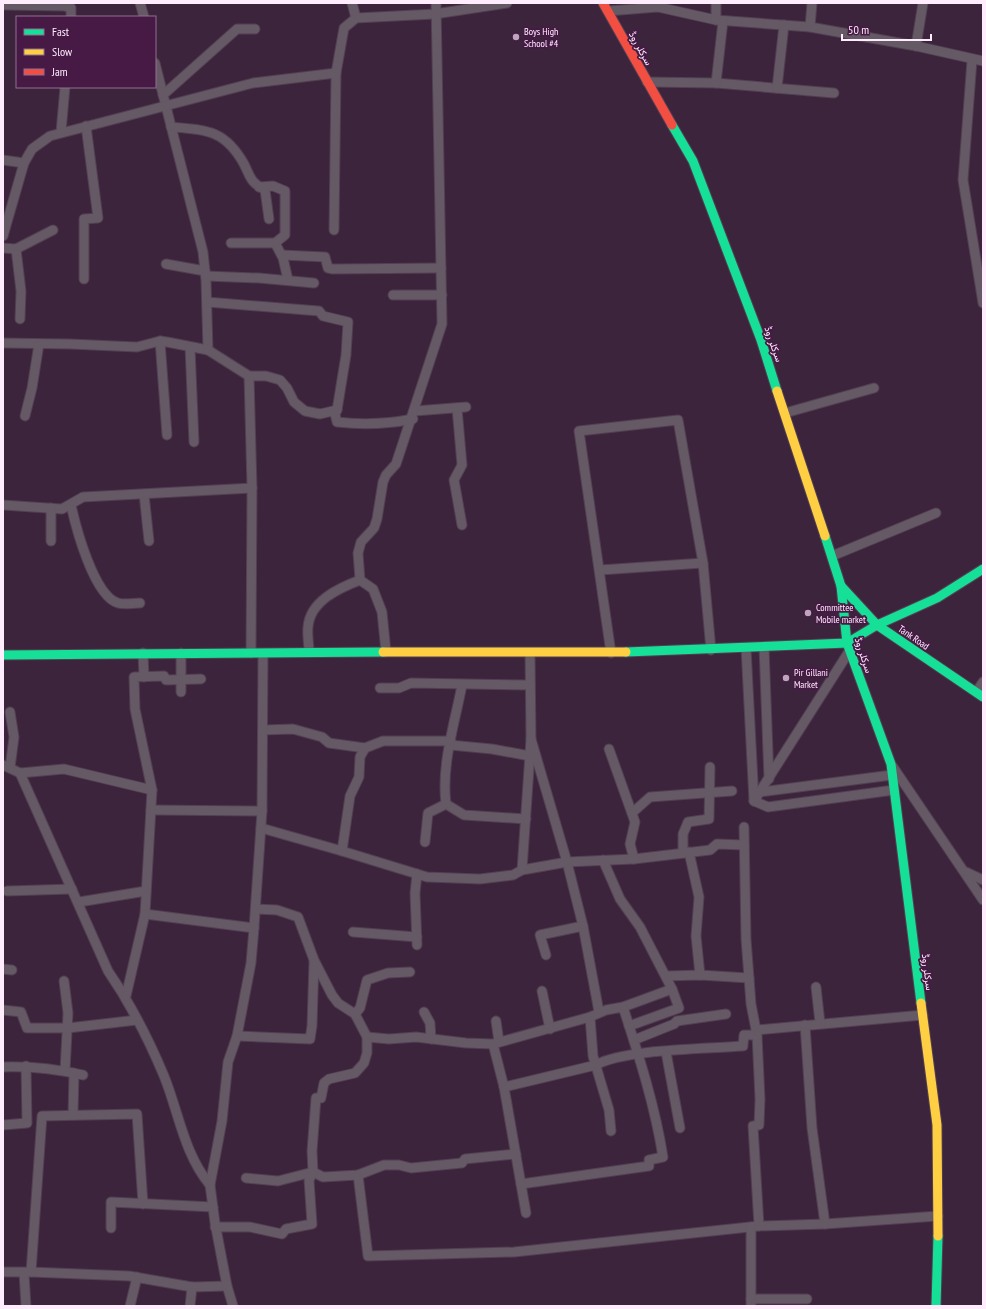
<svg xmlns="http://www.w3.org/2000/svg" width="986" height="1309" viewBox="0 0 986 1309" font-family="'PT Sans Narrow',Vazirmatn,sans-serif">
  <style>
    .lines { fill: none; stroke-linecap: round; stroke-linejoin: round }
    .street-casing { stroke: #523f51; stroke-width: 11 }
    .fast-casing { stroke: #523f51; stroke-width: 11 }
    .slow-casing { stroke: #523f51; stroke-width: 11 }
    .jam-casing { stroke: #523f51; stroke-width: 11 }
    .street { stroke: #655965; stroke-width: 9 }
    .fast { stroke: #16e098; stroke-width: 9 }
    .slow { stroke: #ffcf43; stroke-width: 9 }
    .jam { stroke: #f24e42; stroke-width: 9 }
    .poi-dot { fill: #bba7b9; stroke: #471a46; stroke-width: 1.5 }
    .labels { text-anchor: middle; stroke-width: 3.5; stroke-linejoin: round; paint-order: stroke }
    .poi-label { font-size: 10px; fill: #ffedfd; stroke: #471a46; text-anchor: start }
    .street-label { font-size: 10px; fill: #ffedfd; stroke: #471a46 }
  </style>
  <rect width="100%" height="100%" fill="#3c243c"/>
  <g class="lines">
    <defs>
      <g id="street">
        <polyline points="140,3 144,17"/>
        <polyline points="352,3 356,18"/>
        <polyline points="3,5 64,6 71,8 71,17"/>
        <polyline points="608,11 658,7 716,20 810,27 916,46 983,61"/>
        <polyline points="716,20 716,3"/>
        <polyline points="810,27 812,3"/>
        <polyline points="916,46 923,3"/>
        <polyline points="972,60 963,180 983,303"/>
        <polyline points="155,63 203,252 206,281 208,350"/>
        <polyline points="647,82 716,83 834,93"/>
        <polyline points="716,83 723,21"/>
        <polyline points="777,88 784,25"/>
        <polyline points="163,95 237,29 255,29"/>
        <path d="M171,127C207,130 225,130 244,164C251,178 250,182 265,190L269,219"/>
        <polyline points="61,132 65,87"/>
        <polyline points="3,160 24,163"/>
        <polyline points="259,187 273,186 285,191 285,235 275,243"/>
        <polyline points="334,230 336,73 344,28 356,18 435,14 507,3"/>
        <polyline points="3,236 24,163 32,149 50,136 253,83 336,73"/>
        <polyline points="231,243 275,243 283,258 288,280"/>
        <polyline points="3,248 16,249"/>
        <polyline points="282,255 325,257 328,268 333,269 441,268"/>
        <polyline points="166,264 205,271"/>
        <polyline points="206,276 259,278 314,283"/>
        <polyline points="84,279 84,219 98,218 86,126"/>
        <polyline points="393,295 442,295"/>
        <polyline points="207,302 319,311 323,316 348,322 346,355 337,410"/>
        <polyline points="20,319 21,291 16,249 53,230"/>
        <polyline points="160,341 167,435"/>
        <path d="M3,343L70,344L137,347L160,341L167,342L208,350L249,376H266L280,380L287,388L294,402L305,411L320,414L337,410L335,414L337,422C362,425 388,424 413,419"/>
        <polyline points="190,347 194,442"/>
        <polyline points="249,376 252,488 251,653"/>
        <polyline points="457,408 462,465 454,480 462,525"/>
        <polyline points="415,411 466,407"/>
        <polyline points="785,413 874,388"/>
        <polyline points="25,416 32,388 39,344"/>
        <polyline points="144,494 149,541"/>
        <polyline points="3,505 62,509 83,497 252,488"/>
        <path d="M71,505C76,528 94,596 118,603C124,605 133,603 140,603"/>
        <polyline points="51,541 51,508"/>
        <polyline points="832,556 936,513"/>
        <polyline points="600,570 703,563"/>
        <polyline points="764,647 769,779"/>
        <polyline points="746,648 754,801"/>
        <path d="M309,652C309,644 307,635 308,627C310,601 339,588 360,580"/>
        <polyline points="386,652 382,612 373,589 360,580 358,553 361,542 374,528 377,519 383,482 386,475 396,464 442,324 436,3"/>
        <polyline points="143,653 144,677"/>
        <polyline points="181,653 181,692"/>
        <polyline points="611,653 579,431 678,420 703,563 711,650"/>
        <polyline points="380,688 399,688 411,683 530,685"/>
        <polyline points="977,691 983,682"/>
        <polyline points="263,730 293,729 322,737 329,743 365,748 383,741 451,741"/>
        <polyline points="531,739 567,862 583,926 599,1012"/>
        <polyline points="450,745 492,749 530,756"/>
        <polyline points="609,749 635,822 630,844 634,859"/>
        <polyline points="3,765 20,773 64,769 152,790"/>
        <polyline points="893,767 983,900"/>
        <polyline points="10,768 14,737 10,712"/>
        <path d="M20,773L108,971C130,1003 149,1040 164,1076C179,1113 184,1154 210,1185"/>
        <polyline points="760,792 892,775"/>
        <polyline points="754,801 850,650"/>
        <polyline points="754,801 768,807 894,790"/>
        <path d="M446,804C441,765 455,722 462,685"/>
        <polyline points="446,804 464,815 526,819"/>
        <polyline points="151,810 262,811"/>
        <polyline points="632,813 650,797 732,791"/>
        <polyline points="744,827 746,939 751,1004 757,1035 760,1099 759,1125 753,1126 759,1226"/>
        <polyline points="261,828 342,851 427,877 480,879 513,875 522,870 567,862 634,859 710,850 717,844 744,845"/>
        <polyline points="425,842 428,813 446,804"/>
        <polyline points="342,851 350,796 359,777 360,757 365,748"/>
        <polyline points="689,852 699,897 696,936 700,975"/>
        <polyline points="683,853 683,834 688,822 709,819 710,767"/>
        <polyline points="603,860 620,899 640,927 672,989 679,1008 629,1026"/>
        <polyline points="522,870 531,739 530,653"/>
        <polyline points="966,872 983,880"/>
        <polyline points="7,891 72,889"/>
        <polyline points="79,902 146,891"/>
        <polyline points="145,914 254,928"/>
        <polyline points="353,932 417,937"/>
        <polyline points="417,945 415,893 417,874"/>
        <polyline points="546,955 540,935 583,926"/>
        <polyline points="3,969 12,970"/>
        <polyline points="666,976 700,975 749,978"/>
        <polyline points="64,981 68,1013 65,1071"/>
        <polyline points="816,987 820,1023"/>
        <polyline points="542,991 550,1029"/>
        <polyline points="126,996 145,914 152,790 135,709 134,677 164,676 166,680 201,679"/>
        <polyline points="3,1010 21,1012 27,1028 68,1028 137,1020"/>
        <polyline points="424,1012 430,1023 431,1039"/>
        <polyline points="355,1014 360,1008 367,980 388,973 410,972"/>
        <polyline points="590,1017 593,1056 609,1110 611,1131"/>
        <polyline points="496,1021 499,1042"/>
        <polyline points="805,1025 812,1128 825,1224"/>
        <polyline points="756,1030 923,1015"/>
        <polyline points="237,1036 310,1039 312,1026 314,962"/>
        <polyline points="367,1037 389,1039 416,1037 466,1043 493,1044 590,1017 606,1010 623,1007 672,989"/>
        <polyline points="634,1040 674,1024 677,1021 726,1014"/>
        <polyline points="493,1044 504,1087 526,1213"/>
        <polyline points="666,1052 680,1128"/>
        <path d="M3,1067C30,1066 56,1069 83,1075"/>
        <path d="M504,1087L596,1065C624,1049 708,1049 743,1046L744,1035H757"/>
        <polyline points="73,1115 74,1073"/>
        <polyline points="3,1125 27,1123 26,1066"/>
        <polyline points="358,1175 368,1256 514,1252 759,1226 825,1224 938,1216"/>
        <polyline points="246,1178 278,1181 313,1172 323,1177 358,1175 384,1165 399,1165 411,1168 462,1163 465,1159 516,1154"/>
        <path d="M521,1184L649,1166V1160L663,1157C655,1106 639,1056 623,1007"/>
        <polyline points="215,1227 250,1227 282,1234 286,1229 312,1224 309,1180 313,1172 312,1151 316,1098 321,1098 324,1083 329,1079 355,1073 364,1063 367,1053 367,1037 355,1014 338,1003 332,995 314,960 298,917 277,910 256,909"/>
        <polyline points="111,1228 111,1202 213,1207"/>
        <polyline points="3,1272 31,1272 129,1276 192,1287 227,1286"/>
        <polyline points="31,1272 42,1116 137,1114 143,1204"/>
        <polyline points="24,1273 26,1306"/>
        <polyline points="751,1299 807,1299"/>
        <polyline points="130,1306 137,1277"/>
        <polyline points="190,1306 192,1287"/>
        <polyline points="233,1306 227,1286 215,1223 210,1185 222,1121 228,1062 237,1036 251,963 254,928 262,811 263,654"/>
        <polyline points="751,1306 751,1227"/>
      </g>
      <g id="fast">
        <polyline points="672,125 693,161 761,340 777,391"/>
        <polyline points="825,536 841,586 847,643"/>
        <polyline points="841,586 877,625 983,697"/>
        <polyline points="847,643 891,764 921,1003"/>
        <polyline points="626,652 847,643 877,625 937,598 983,569"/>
        <polyline points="3,655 383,652"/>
        <polyline points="936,1306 938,1236"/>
      </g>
      <g id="slow">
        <polyline points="777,391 825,536"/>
        <polyline points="383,652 626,652"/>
        <polyline points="921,1003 937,1125 938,1236"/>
      </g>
      <polyline id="jam" points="603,3 672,125"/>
    </defs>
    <use href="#street" class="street-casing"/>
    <use href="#fast" class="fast-casing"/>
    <use href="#slow" class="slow-casing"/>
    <use href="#jam" class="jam-casing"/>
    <use href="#street" class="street"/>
    <use href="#fast" class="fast"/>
    <use href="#slow" class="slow"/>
    <use href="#jam" class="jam"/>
  </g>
  <g class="poi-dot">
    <circle cx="516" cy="37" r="4"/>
    <circle cx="808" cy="613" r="4"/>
    <circle cx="786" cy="678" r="4"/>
  </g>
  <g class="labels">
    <g class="poi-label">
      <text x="524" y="35">Boys High<tspan x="524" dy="12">School #4</tspan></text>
      <text x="816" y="611">Committee<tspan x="816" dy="12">Mobile market</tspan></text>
      <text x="794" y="676">Pir Gillani<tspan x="794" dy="12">Market</tspan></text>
    </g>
    <g class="street-label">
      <text transform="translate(641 48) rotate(61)" y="4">سرکلر روڈ</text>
      <text transform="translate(774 344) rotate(71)" y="4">سرکلر روڈ</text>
      <text transform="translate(914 637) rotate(34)" y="4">Tank Road</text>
      <text transform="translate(864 655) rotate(72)" y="4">سرکلر روڈ</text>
      <text transform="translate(928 972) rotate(83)" y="4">سرکلر روڈ</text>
    </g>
  </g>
  <rect width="986" height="1309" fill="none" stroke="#ffedfd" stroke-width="8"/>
  <rect x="16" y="16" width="140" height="72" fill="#471a46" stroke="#916e8f"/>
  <rect x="24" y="29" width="20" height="6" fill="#16e098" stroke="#916e8f"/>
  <text x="52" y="36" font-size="12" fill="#ffedfd">Fast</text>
  <rect x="24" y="49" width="20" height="6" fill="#ffcf43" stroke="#916e8f"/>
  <text x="52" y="56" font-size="12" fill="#ffedfd">Slow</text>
  <rect x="24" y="69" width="20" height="6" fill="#f24e42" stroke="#916e8f"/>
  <text x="52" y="76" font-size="12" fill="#ffedfd">Jam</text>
  <path d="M842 34v6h89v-6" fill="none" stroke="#ffedfd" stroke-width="2"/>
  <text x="848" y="34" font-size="12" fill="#ffedfd" stroke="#471a46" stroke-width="3" paint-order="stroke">50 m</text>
</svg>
